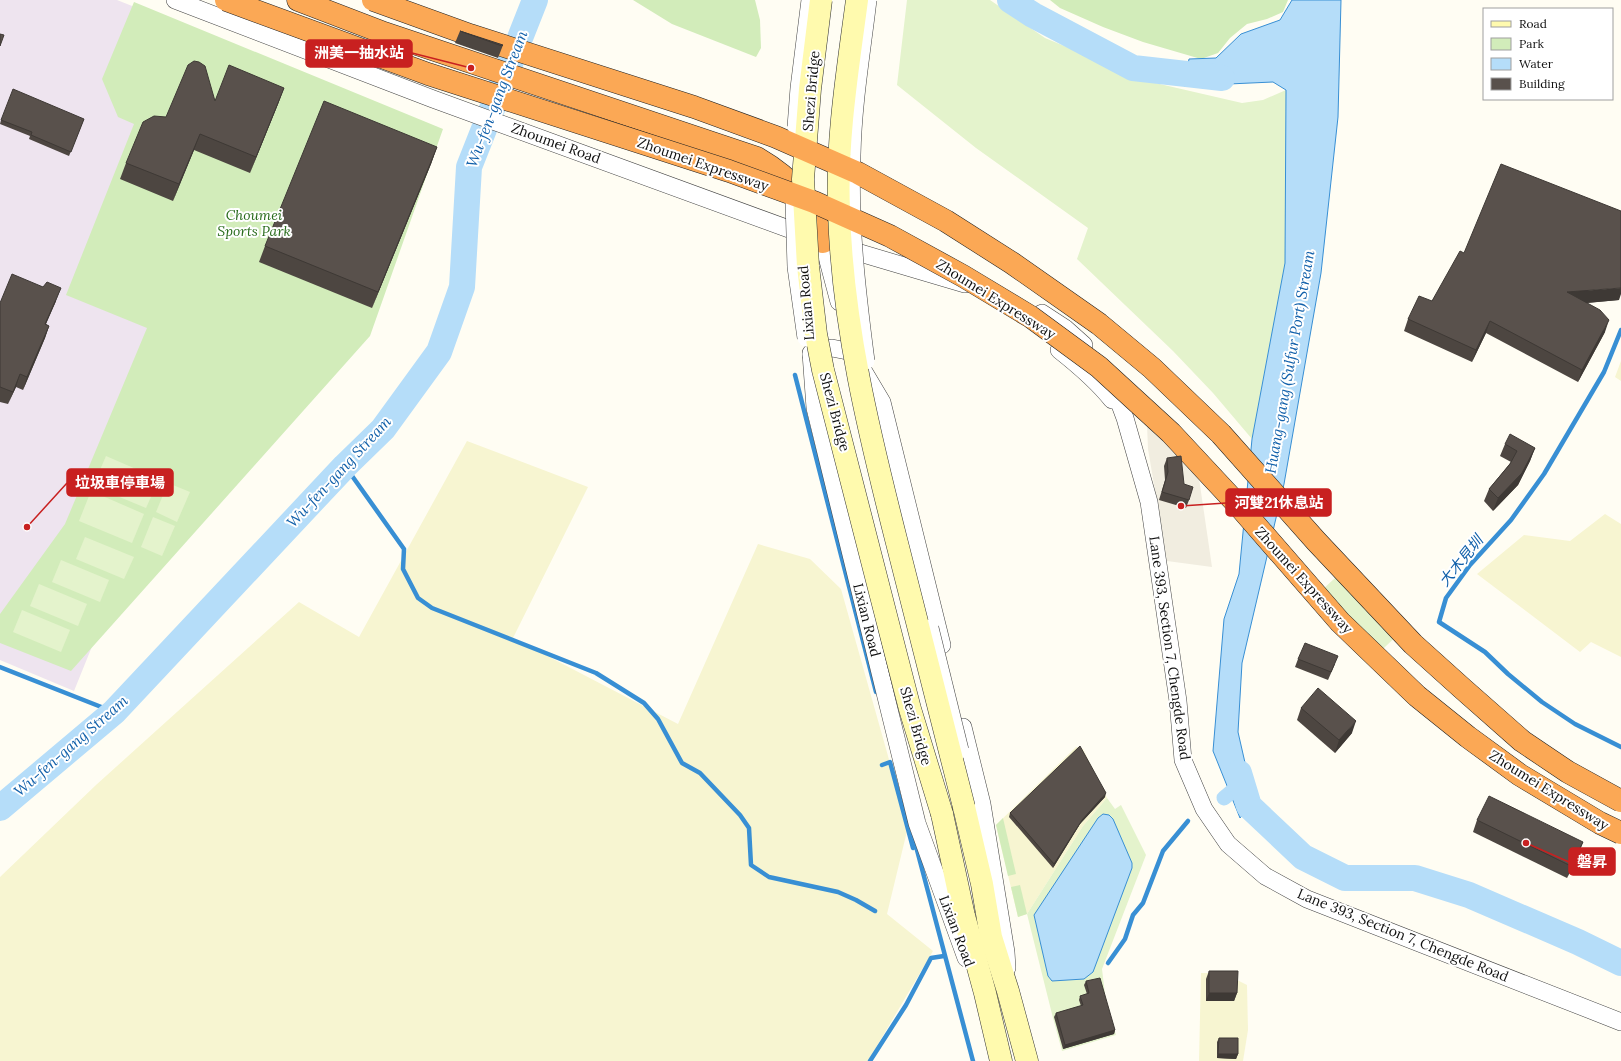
<svg xmlns="http://www.w3.org/2000/svg" width="1621" height="1061" viewBox="0 0 1621 1061" font-family="Lora,'Noto Sans TC',serif">
  <style>
    .industrial { fill: #eee4ef }
    .farmland { fill: #f7f5d1 }
    .green { fill: #d2ecba }
    .pitch { fill: #e4f3cc }
    .plaza { fill: #f1ede0 }
    .water { fill: #b5ddf9; stroke: #388fd4 }
    .lines { fill: none; stroke-linecap: round; stroke-linejoin: round }
    .stream { stroke: #388fd4; stroke-width: 4.5 }
    .canal { stroke: #b5ddf9; stroke-width: 15 }
    .river { stroke: #b5ddf9; stroke-width: 26 }
    .street-casing { stroke: #434343; stroke-width: 18 }
    .secondary-casing { stroke: #323232; stroke-width: 23 }
    .highway-casing { stroke: #212121; stroke-width: 23 }
    .street { stroke: #fff; stroke-width: 17 }
    .secondary { stroke: #fffaae; stroke-width: 22 }
    .highway { stroke: #fba855; stroke-width: 22 }
    .street-bridge-casing { stroke: #434343; stroke-width: 18; stroke-linecap: butt }
    .secondary-bridge-casing { stroke: #323232; stroke-width: 23; stroke-linecap: butt }
    .highway-bridge-casing { stroke: #212121; stroke-width: 23; stroke-linecap: butt }
    .street-bridge { stroke: #fff; stroke-width: 17 }
    .secondary-bridge { stroke: #fffaae; stroke-width: 22 }
    .highway-bridge { stroke: #fba855; stroke-width: 22 }
    .wall { fill: #4d4641 }
    .shaded-wall { fill: #3e3935 }
    .building { fill: #59514c; stroke: #3e3935 }
    .labels { text-anchor: middle; stroke-width: 4; stroke-linejoin: round; paint-order: stroke }
    .street-label { font-size: 14px; fill: #101010; stroke: #fff }
    .park-label { font-size: 14px; font-style: italic; fill: #296c1c; stroke: #fff }
    .water-label { font-size: 15px; font-style: italic; fill: #1160aa; stroke: #fff }
    .leader { fill: none; stroke: #c82020; stroke-width: 1.5 }
    .callout-dot { fill: #c82020; stroke: #fff; stroke-width: 1.5 }
    .callout { fill: #c82020; stroke: #c82020; stroke-width: 1.5 }
    .callout-label { font-size: 15px; text-anchor: middle; font-weight: bold; fill: #fff }
  </style>
  <rect width="100%" height="100%" fill="#fffdf3"/>
  <polygon class="industrial" points="0,0 117,0 437,127 367,334 93,644 74,691 0,660"/>
  <g class="farmland">
    <polygon points="1621,361 1621,381 1615,377"/>
    <polygon points="467,441 588,487 513,638 678,724 758,544 810,559 841,589 908,827 887,914 933,951 868,1061 0,1061 0,877 96,785 299,602 359,637"/>
    <polygon points="1605,514 1621,524 1621,657 1591,642 1580,652 1477,574 1524,535 1570,541"/>
    <polygon points="1076,747 1083,749 1107,798 1083,826 1027,914 1018,917 996,825"/>
    <polygon points="1201,973 1223,973 1247,985 1248,1030 1243,1061 1199,1061"/>
  </g>
  <g class="green">
    <polygon points="633,0 755,0 760,20 761,48 756,57 672,24"/>
    <polygon points="1050,0 1288,0 1283,12 1267,19 1247,24 1230,38 1218,53 1201,59 1143,42 1103,27 1060,8"/>
    <polygon points="134,2 443,129 370,336 71,671 0,643 0,614 65,524 147,328 66,295 134,124 118,117 102,79"/>
    <polygon points="1003,818 1016,874 1008,876 996,825"/>
    <polygon points="1020,885 1027,914 1018,917 1011,887"/>
  </g>
  <g class="pitch">
    <polygon points="907,0 990,0 1045,38 1151,82 1242,103 1263,100 1286,90 1285,263 1252,439 1213,393 1173,351 1077,259 1088,228 976,148 897,85"/>
    <polygon points="106,456 159,479 146,508 93,486"/>
    <polygon points="168,483 190,492 177,522 156,512"/>
    <polygon points="91,491 144,514 132,543 79,521"/>
    <polygon points="153,517 175,526 162,556 141,547"/>
    <polygon points="85,537 134,557 124,579 76,559"/>
    <polygon points="61,560 109,580 100,602 52,582"/>
    <polygon points="1347,567 1404,629 1367,664 1309,602"/>
    <polygon points="39,584 87,604 78,626 30,606"/>
    <polygon points="22,610 70,630 61,652 13,632"/>
    <polygon points="1107,798 1115,809 1121,805 1146,855 1102,969 1106,1002 1116,1035 1062,1051 1053,1018 1027,914 1083,826"/>
  </g>
  <polygon class="plaza" points="1146,399 1195,451 1212,567 1167,561 1148,449"/>
  <g class="water">
    <polygon points="1292,0 1341,0 1338,117 1321,273 1284,484 1242,663 1238,732 1254,802 1240,818 1213,751 1224,619 1239,574 1252,439 1285,263 1286,90 1273,82 1184,86 1189,59 1216,58 1241,34 1280,20"/>
    <polygon points="1103,814 1109,815 1113,819 1132,863 1132,868 1093,972 1084,979 1052,981 1048,976 1034,915 1098,818"/>
  </g>
  <g class="lines">
    <g class="stream">
      <polyline points="1621,330 1604,372 1544,474 1511,520 1470,565 1446,598 1439,622 1485,652 1508,674 1542,702 1575,724 1621,747"/>
      <polyline points="795,375 876,692"/>
      <polyline points="345,466 404,549 403,569 418,598 432,608 596,673 644,703 658,719 682,763 700,773 740,815 749,828 751,865 769,877 838,892 856,900 875,911"/>
      <polyline points="0,667 114,712"/>
      <polyline points="882,765 890,762 913,848"/>
      <polyline points="913,835 973,1061"/>
      <polyline points="1108,963 1125,939 1133,915 1143,903 1163,851 1188,821"/>
      <polyline points="870,1061 906,1005 931,958 944,956"/>
    </g>
    <polyline class="canal" points="1224,798 1242,783"/>
    <g class="river">
      <polyline points="1010,0 1033,15 1133,68 1222,78"/>
      <polyline points="1239,773 1249,806 1303,857 1345,878 1415,878 1469,895 1578,942 1621,963"/>
      <polyline points="0,808 114,712 345,466 383,429 439,352 462,287 469,167 535,0"/>
    </g>
    <defs>
      <g id="street">
        <polyline points="175,0 433,99 808,236"/>
        <polyline points="823,242 839,302"/>
        <polyline points="840,247 965,284"/>
        <polyline points="1042,313 1065,328 1084,345"/>
        <path d="M1059,350C1078,365 1097,381 1112,400"/>
        <polyline points="811,353 815,408 917,823 966,958"/>
        <polyline points="811,355 832,348 852,352"/>
        <polyline points="860,365 882,402 942,645"/>
        <polyline points="1108,378 1115,391 1125,418 1149,502 1178,701 1183,760 1204,809 1228,844 1265,876 1307,899 1621,1022"/>
        <polyline points="963,727 982,804 1006,952 1007,968"/>
      </g>
      <g id="secondary">
        <polyline points="964,807 982,884 991,937 1008,991 1027,1061"/>
        <polyline points="942,814 964,916 985,993 1001,1061"/>
      </g>
      <path id="highway" d="M298,0L384,33L757,158C793,179 812,201 823,242"/>
    </defs>
    <use href="#street" class="street-casing"/>
    <use href="#secondary" class="secondary-casing"/>
    <use href="#highway" class="highway-casing"/>
    <use href="#street" class="street"/>
    <use href="#secondary" class="secondary"/>
    <use href="#highway" class="highway"/>
    <defs>
      <g id="street-bridge">
        <polyline points="796,127 799,88 810,0"/>
        <polyline points="794,201 796,267 806,338"/>
        <path d="M866,361C857,292 849,224 852,155C853,103 862,51 868,0"/>
        <polyline points="930,628 960,750"/>
      </g>
      <g id="secondary-bridge">
        <polyline points="821,0 810,89 803,179 808,266 816,334 823,370 910,709 942,814"/>
        <path d="M857,0C848,68 836,141 839,210C842,323 869,433 897,543C919,631 941,719 964,807"/>
      </g>
      <g id="highway-bridge">
        <polyline points="226,0 428,74 729,171 814,202 890,236 963,276 1031,317 1099,367 1171,433 1239,506 1340,622 1417,696 1468,737 1520,775 1600,823 1621,833"/>
        <polyline points="373,0 470,35 694,107 776,137 858,173 946,221 1012,263 1099,324 1152,368 1221,434 1316,541 1413,644 1463,689 1522,741 1568,772 1621,801"/>
      </g>
    </defs>
    <use href="#street-bridge" class="street-bridge-casing"/>
    <use href="#secondary-bridge" class="secondary-bridge-casing"/>
    <use href="#highway-bridge" class="highway-bridge-casing"/>
    <use href="#street-bridge" class="street-bridge"/>
    <use href="#secondary-bridge" class="secondary-bridge"/>
    <use href="#highway-bridge" class="highway-bridge"/>
  </g>
  <g class="wall">
    <polygon points="460,31 503,45 498,58 455,43"/>
    <polygon points="284,88 278,104 250,173 194,150 173,201 120,179 126,163 166,117 215,101"/>
    <polygon points="84,119 69,156 29,139 30,136 0,124 1,120"/>
    <polygon points="437,147 431,164 372,308 259,262 265,246"/>
    <polygon points="1464,253 1619,300 1587,303 1605,332 1578,382 1486,333 1472,362 1404,331 1408,319 1432,301"/>
    <polygon points="56,301 46,324 49,326 45,338 23,390 16,387 8,404 0,402 0,303"/>
    <polygon points="1505,444 1535,448 1530,461 1518,485 1493,511 1484,501 1489,489 1511,462 1500,456"/>
    <polygon points="1167,458 1184,484 1189,500 1186,508 1159,500 1165,480 1164,466"/>
    <polygon points="1298,659 1335,664 1328,680 1295,667"/>
    <polygon points="1301,708 1352,733 1335,753 1297,720"/>
    <polygon points="1105,797 1080,824 1053,868 1009,817 1010,813"/>
    <polygon points="1477,820 1583,842 1578,855 1567,878 1473,832"/>
    <polygon points="1209,971 1237,993 1234,1001 1206,1001 1206,979"/>
    <polygon points="1086,981 1115,1030 1114,1034 1063,1049 1054,1017 1056,1013 1081,1006 1079,1000 1080,996 1087,994 1084,985"/>
    <polygon points="1219,1038 1238,1054 1236,1059 1217,1058 1217,1042"/>
  </g>
  <g class="shaded-wall">
    <polygon points="284,88 278,104 250,173 256,157"/>
    <polygon points="200,134 194,150 173,201 179,184"/>
    <polygon points="437,147 431,164 372,308 378,292"/>
    <polygon points="61,288 56,301 40,337 45,324"/>
    <polygon points="1621,288 1621,294 1619,300 1563,305 1567,292"/>
    <polygon points="1609,320 1605,332 1578,382 1582,370"/>
    <polygon points="1490,321 1486,333 1472,362 1476,350"/>
    <polygon points="49,326 45,338 23,390 27,377"/>
    <polygon points="20,374 16,387 8,404 13,392"/>
    <polygon points="1535,448 1530,461 1518,485 1493,511 1498,498"/>
    <polygon points="1356,721 1352,733 1335,753 1339,740"/>
    <polygon points="1106,793 1105,797 1080,824 1053,868 1054,864 1082,820"/>
    <polygon points="1583,842 1578,855 1567,878 1571,866"/>
    <polygon points="1209,993 1237,993 1234,1001 1206,1001"/>
    <polygon points="1115,1030 1114,1034 1063,1049 1065,1045"/>
    <polygon points="1218,1054 1238,1054 1236,1059 1217,1058"/>
  </g>
  <g class="building">
    <polygon points="460,31 503,45 502,46"/>
    <polygon points="0,34 4,35 0,46"/>
    <polygon points="194,61 199,62 205,66 215,101 229,65 284,88 256,157 200,134 179,184 126,163 143,122 154,116 166,117 188,65"/>
    <polygon points="13,89 84,119 71,152 31,135 32,132 1,120"/>
    <polygon points="324,101 437,147 378,292 265,246"/>
    <polygon points="1501,164 1621,211 1621,288 1567,292 1600,310 1609,320 1582,370 1490,321 1476,350 1408,319 1419,296 1432,301 1460,251 1464,253"/>
    <polygon points="12,274 43,287 47,282 61,288 45,324 49,326 27,377 20,374 13,392 0,387 0,303"/>
    <polygon points="1510,434 1535,448 1522,473 1498,498 1489,489 1510,464 1517,451 1505,444"/>
    <polygon points="1181,456 1184,484 1193,487 1189,500 1162,492 1168,472 1167,458"/>
    <polygon points="1305,643 1338,656 1331,672 1298,659"/>
    <polygon points="1318,688 1356,721 1339,740 1301,708"/>
    <polygon points="1080,746 1106,793 1082,820 1054,864 1010,813"/>
    <polygon points="1489,796 1583,842 1571,866 1477,820"/>
    <polygon points="1209,971 1238,971 1237,993 1209,993"/>
    <polygon points="1100,978 1115,1030 1065,1045 1056,1013 1083,1005 1080,996 1089,993 1086,981"/>
    <polygon points="1219,1038 1238,1038 1238,1054 1218,1054"/>
  </g>
  <g class="labels">
    <g class="street-label">
      <text transform="translate(811 91) rotate(-85)" y="5">Shezi Bridge</text>
      <text transform="translate(556 143) rotate(20)" y="5">Zhoumei Road</text>
      <text transform="translate(703 164) rotate(19)" y="5">Zhoumei Expressway</text>
      <text transform="translate(996 299) rotate(32)" y="5">Zhoumei Expressway</text>
      <text transform="translate(806 303) rotate(-95)" y="5">Lixian Road</text>
      <text transform="translate(835 412) rotate(75)" y="5">Shezi Bridge</text>
      <text transform="translate(1304 580) rotate(48)" y="5">Zhoumei Expressway</text>
      <text transform="translate(867 620) rotate(76)" y="5">Lixian Road</text>
      <text transform="translate(1170 648) rotate(82)" y="5">Lane 393, Section 7, Chengde Road</text>
      <text transform="translate(916 726) rotate(74)" y="5">Shezi Bridge</text>
      <text transform="translate(1549 790) rotate(32)" y="5">Zhoumei Expressway</text>
      <text transform="translate(957 931) rotate(69)" y="5">Lixian Road</text>
      <text transform="translate(1403 935) rotate(22)" y="5">Lane 393, Section 7, Chengde Road</text>
    </g>
    <g class="park-label">
      <text x="254" y="220">Choumei<tspan x="254" dy="16">Sports Park</tspan></text>
    </g>
    <g class="water-label">
      <text transform="translate(497 99) rotate(-69)" y="5">Wu-fen-gang Stream</text>
      <text transform="translate(1290 362) rotate(-80)" y="5">Huang-gang (Sulfur Port) Stream</text>
      <text transform="translate(339 472) rotate(-47)" y="5">Wu-fen-gang Stream</text>
      <text transform="translate(1461 561) rotate(-51)" y="5">大木見圳</text>
      <text transform="translate(71 746) rotate(-41)" y="5">Wu-fen-gang Stream</text>
    </g>
  </g>
  <path class="leader" d="M471 68L412 53M27 527L67 483M1181 506L1226 503M1526 843L1569 862"/>
  <g class="callout-dot">
    <circle cx="471" cy="68" r="4"/>
    <circle cx="27" cy="527" r="4"/>
    <circle cx="1181" cy="506" r="4"/>
    <circle cx="1526" cy="843" r="4"/>
  </g>
  <g class="callout">
    <rect x="306" y="40" width="106" height="27" rx="4"/>
    <rect x="67" y="469" width="106" height="27" rx="4"/>
    <rect x="1226" y="489" width="105" height="27" rx="4"/>
    <rect x="1569" y="848" width="46" height="27" rx="4"/>
  </g>
  <g class="callout-label">
    <text x="359" y="58">洲美一抽水站</text>
    <text x="120" y="488">垃圾車停車場</text>
    <text x="1279" y="508">河雙21休息站</text>
    <text x="1592" y="867">磐昇</text>
  </g>
  <rect x="1483" y="8" width="130" height="92" fill="#ffffff" stroke="#9f9f9f"/>
  <rect x="1491" y="21" width="20" height="6" fill="#fffaae" stroke="#9f9f9f"/>
  <text x="1519" y="28" font-size="12" fill="#101010">Road</text>
  <rect x="1491" y="38" width="20" height="12" fill="#d2ecba" stroke="#9f9f9f"/>
  <text x="1519" y="48" font-size="12" fill="#101010">Park</text>
  <rect x="1491" y="58" width="20" height="12" fill="#b5ddf9" stroke="#9f9f9f"/>
  <text x="1519" y="68" font-size="12" fill="#101010">Water</text>
  <rect x="1491" y="78" width="20" height="12" fill="#59514c" stroke="#9f9f9f"/>
  <text x="1519" y="88" font-size="12" fill="#101010">Building</text>
</svg>
